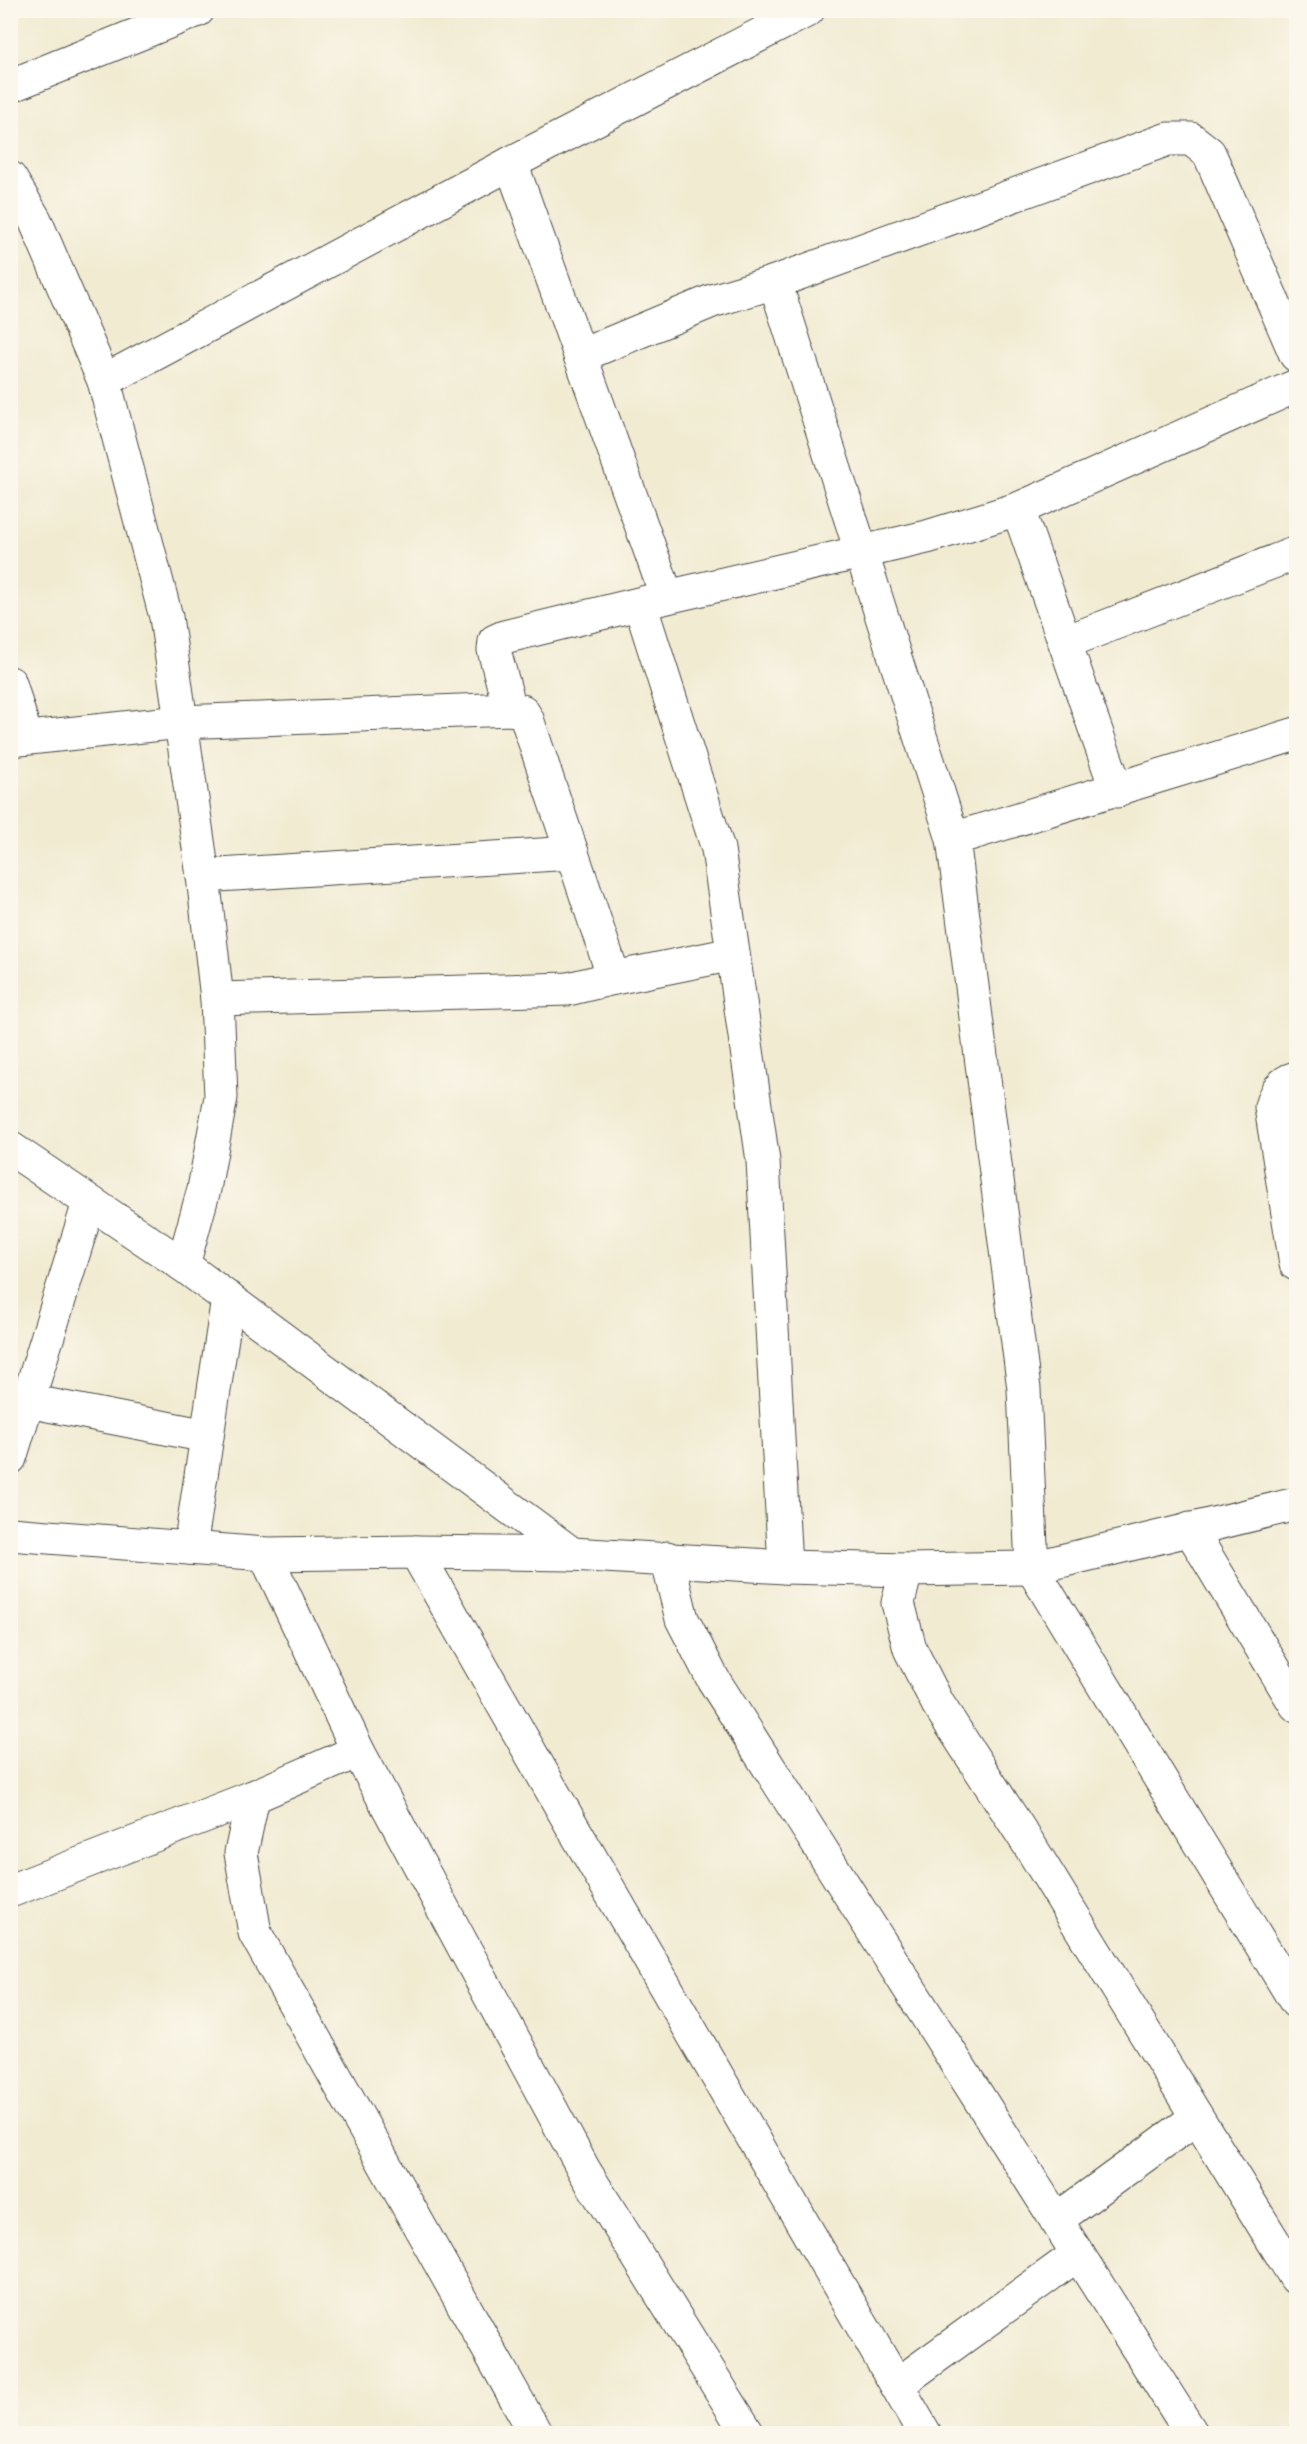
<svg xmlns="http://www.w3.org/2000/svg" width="1307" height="2444" viewBox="0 0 1307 2444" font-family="Sriracha,sans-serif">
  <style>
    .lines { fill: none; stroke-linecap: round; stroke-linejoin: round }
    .minor-casing { stroke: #494844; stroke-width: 35 }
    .minor { stroke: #fff; stroke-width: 33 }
  </style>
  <rect width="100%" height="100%" fill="#fbf7ec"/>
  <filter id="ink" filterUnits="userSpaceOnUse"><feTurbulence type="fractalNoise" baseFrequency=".0167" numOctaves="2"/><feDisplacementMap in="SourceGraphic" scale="12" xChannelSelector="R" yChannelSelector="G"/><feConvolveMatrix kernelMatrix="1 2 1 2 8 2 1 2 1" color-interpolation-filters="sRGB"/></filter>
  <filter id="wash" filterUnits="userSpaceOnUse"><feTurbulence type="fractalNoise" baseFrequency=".008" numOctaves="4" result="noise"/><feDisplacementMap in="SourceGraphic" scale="24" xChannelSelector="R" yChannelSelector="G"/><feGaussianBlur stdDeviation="1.35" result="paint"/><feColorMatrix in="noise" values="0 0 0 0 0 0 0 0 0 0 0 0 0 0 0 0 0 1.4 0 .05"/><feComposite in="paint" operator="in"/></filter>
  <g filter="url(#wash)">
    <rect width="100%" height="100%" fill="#f1ebd2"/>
  </g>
  <g filter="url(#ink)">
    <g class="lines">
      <defs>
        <g id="minor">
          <polyline points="10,86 198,10"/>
          <polyline points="511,163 667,597"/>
          <polyline points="10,178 35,220 104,381 166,617 203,876 217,999 221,1097 204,1189 183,1265"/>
          <polyline points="775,282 953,839 1024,1389 1032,1568 1296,2002"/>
          <polyline points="580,356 712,301 775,282 1168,139 1191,139 1209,153 1296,355"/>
          <polyline points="104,381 511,163 808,10"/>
          <polyline points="1018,509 1117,791"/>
          <polyline points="640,604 718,849 763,1161 785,1567"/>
          <polyline points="1066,642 1296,553"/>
          <polyline points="10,683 26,738"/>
          <polyline points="510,709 494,650 495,641 504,637 667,597 927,537 1018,509 1296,386"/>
          <polyline points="10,740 181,722 510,709 522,711 527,719 614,978"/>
          <polyline points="953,839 1296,734"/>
          <polyline points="203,876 572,853"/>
          <polyline points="217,999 568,989 614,978 733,954"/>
          <path d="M1296,1078C1281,1082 1275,1092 1271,1107L1296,1264"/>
          <polyline points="10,1148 183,1265 572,1554"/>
          <polyline points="28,1401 207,1436"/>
          <polyline points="10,1458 89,1203"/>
          <polyline points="1190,1529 1296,1705"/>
          <polyline points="10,1534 265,1554 416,1552 572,1554 785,1567 906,1570 1032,1568 1296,1504"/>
          <polyline points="190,1548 228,1298"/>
          <polyline points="416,1552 571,1824 925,2434"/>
          <polyline points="265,1554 358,1751 584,2170 748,2434"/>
          <polyline points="667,1558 682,1619 713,1679 1192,2434"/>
          <polyline points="906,1570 898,1603 910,1649 938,1704 1030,1846 1296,2278"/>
          <polyline points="253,1797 241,1853 255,1933 536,2434"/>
          <polyline points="10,1891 253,1797 358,1751"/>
          <polyline points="1056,2220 1196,2118"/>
          <polyline points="897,2385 1078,2254"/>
        </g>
      </defs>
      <use href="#minor" class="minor-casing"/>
      <use href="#minor" class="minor"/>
    </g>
  </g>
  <rect width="1307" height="2444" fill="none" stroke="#fbf7ec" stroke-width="36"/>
</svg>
